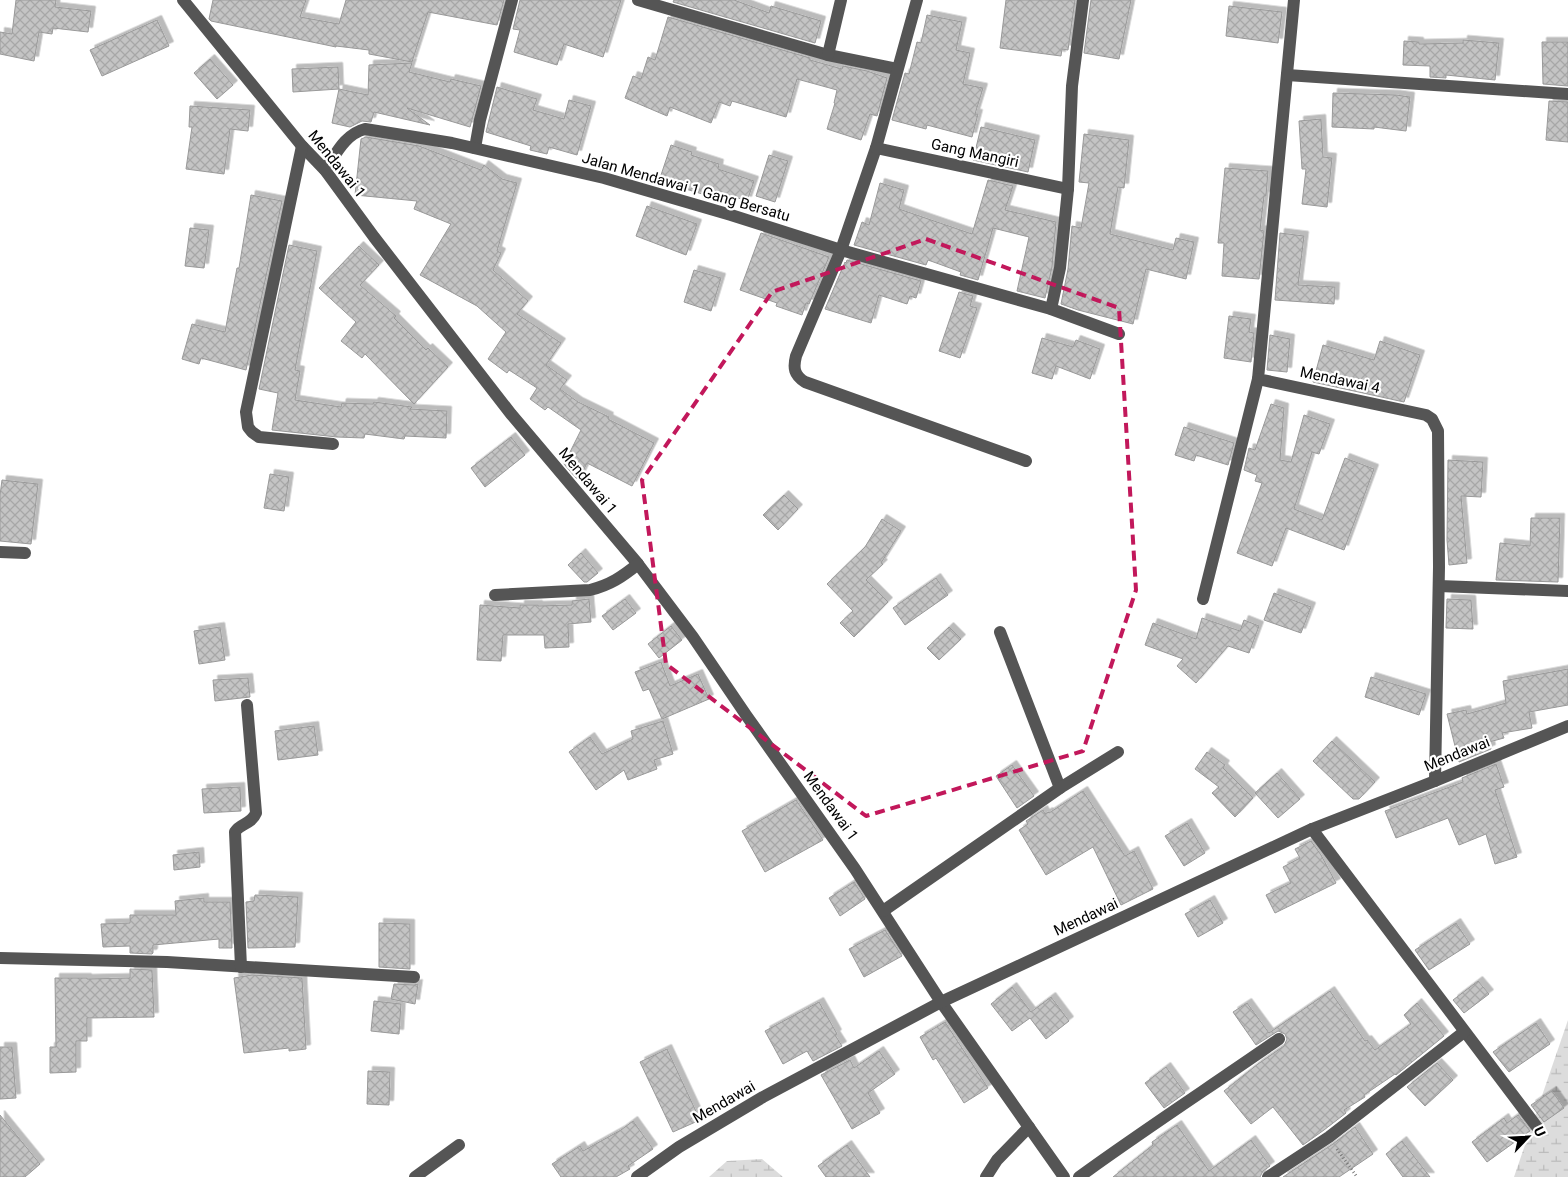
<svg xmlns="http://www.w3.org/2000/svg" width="1568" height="1177" viewBox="0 0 1568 1177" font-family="Roboto,sans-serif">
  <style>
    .wetland { fill: url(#wetland-marsh) }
    .building { fill: url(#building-cross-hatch); stroke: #999; filter: url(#shadow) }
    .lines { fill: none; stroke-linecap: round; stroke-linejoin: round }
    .path { stroke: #777; stroke-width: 3; stroke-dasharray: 1 2.5; stroke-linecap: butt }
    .minor { stroke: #555; stroke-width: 12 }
    .marked { fill: none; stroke: #c2185b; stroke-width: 4; stroke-dasharray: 10 6; stroke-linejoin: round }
    .labels { text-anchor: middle; stroke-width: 4.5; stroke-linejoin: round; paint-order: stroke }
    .street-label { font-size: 15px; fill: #000; stroke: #fff }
  </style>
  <defs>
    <pattern id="wetland-marsh" width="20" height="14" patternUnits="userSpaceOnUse" patternTransform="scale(1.25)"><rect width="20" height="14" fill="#dcdcdc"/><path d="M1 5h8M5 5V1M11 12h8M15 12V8" fill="none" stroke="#bbb"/></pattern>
    <pattern id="building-cross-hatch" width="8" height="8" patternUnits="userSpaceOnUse" patternTransform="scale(1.25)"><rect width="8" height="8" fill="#c4c4c4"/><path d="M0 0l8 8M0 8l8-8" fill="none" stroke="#a7a7a7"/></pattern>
    <filter id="shadow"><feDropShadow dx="4.5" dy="-4.5" stdDeviation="0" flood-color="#0004"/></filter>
  </defs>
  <rect width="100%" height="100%" fill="#fff"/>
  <g class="wetland">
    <polygon points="1568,1020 1568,1177 1514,1177"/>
    <polygon points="762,1159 783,1177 709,1177 727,1161"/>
  </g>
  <g class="building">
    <polygon points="16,0 56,0 55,7 91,11 88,32 53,28 52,34 39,32 34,61 0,54 0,32 12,34"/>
    <polygon points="213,0 306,0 300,17 339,24 346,0 504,0 497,25 428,12 412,62 369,54 369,50 336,46 336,47 211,21 209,19"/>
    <polygon points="520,0 621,0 603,57 564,44 557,65 514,52 520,30 513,29"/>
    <polygon points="674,0 734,0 769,13 771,6 821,21 815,43 673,2"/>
    <polygon points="1006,0 1075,0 1068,50 1062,49 1061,56 1000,48"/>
    <polygon points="1091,0 1131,0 1119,59 1084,53"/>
    <polygon points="1229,6 1282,12 1278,43 1226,36"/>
    <polygon points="927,15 962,22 956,50 970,53 963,84 983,88 975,114 978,114 972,137 927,125 926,129 892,120 905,73 909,74 917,42 921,43"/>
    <polygon points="668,17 810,58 810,60 842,69 843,66 867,71 887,78 877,116 870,114 861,140 827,129 835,103 834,103 837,90 797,79 786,117 732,101 730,106 719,102 711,123 670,107 667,116 625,98 633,76 641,79 648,57 655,60"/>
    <polygon points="157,20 169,46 102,76 90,50"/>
    <polygon points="1463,40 1499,43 1495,80 1446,75 1446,78 1430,77 1430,66 1403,65 1404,41 1419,42 1419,44 1463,43"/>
    <polygon points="1542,42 1568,42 1568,86 1543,84"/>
    <polygon points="210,59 233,85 217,99 194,73"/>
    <polygon points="412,63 409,72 450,82 451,79 481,86 470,127 407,108 430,125 374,112 371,122 362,121 350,127 332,123 339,89 368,95 369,65"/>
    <polygon points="338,67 339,89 293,92 292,69"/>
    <polygon points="497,87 537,99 533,110 564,119 569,100 591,106 577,155 549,147 547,154 530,150 531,146 486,132"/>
    <polygon points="1333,93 1396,95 1410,97 1406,131 1374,127 1374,129 1332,127"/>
    <polygon points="1549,101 1568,102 1568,142 1546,140"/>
    <polygon points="190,106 250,110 248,131 230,129 224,174 186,169 192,127 189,127"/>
    <polygon points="1321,119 1323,157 1332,158 1327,207 1302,204 1306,169 1302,169 1299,121"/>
    <polygon points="981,127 1035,140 1028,172 973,160"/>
    <polygon points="1084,134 1129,140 1124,188 1118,187 1110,234 1173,250 1176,238 1194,242 1186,279 1146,269 1133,324 1078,310 1061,304 1068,269 1072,226 1081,228 1089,183 1079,182"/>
    <polygon points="366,137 419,146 481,170 484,165 502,179 517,183 497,251 501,253 493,270 528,301 517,314 561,343 546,365 567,380 560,389 578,402 609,417 608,419 654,443 632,486 587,463 579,479 576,478 564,464 581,430 548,407 545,410 530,399 537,388 509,370 507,373 488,359 506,332 477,306 420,275 451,224 414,209 417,201 355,195 361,139"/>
    <polygon points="671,145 692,152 691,155 719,164 718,169 754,181 747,201 711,189 709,196 659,181"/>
    <polygon points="769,155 788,161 775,202 756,196"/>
    <polygon points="1225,168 1268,171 1266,196 1264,196 1260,230 1264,231 1259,279 1222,276 1224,243 1218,243"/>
    <polygon points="988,180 1013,186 1005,210 1056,222 1052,267 1045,298 1017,291 1029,237 993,228 978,280 960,275 961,272 928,260 926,265 854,245 862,222 869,225 880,183 904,190 899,209 972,234"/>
    <polygon points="251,195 282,201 246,370 201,358 199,364 182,359 192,324 225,332 237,268 239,268"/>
    <polygon points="647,206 697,224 686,255 636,236"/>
    <polygon points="190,228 209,230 204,268 185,266"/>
    <polygon points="761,233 829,257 809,304 806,303 802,315 776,306 777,303 740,290"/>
    <polygon points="1280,233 1304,236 1298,285 1335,287 1334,304 1275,300"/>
    <polygon points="289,245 317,251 295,370 300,371 295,400 341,407 342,403 373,404 374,402 412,407 410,409 447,411 446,438 405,436 404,439 365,434 364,438 337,437 272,430 278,393 259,389"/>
    <polygon points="359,246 379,265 360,285 396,316 394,318 426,350 428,348 448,367 414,404 365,354 362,358 341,341 356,322 319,288"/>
    <polygon points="847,260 921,281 916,298 910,296 907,304 879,295 871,323 825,309 845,262 846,263"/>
    <polygon points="694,270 721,278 711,311 684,302"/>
    <polygon points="959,292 973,296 970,306 977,308 960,358 939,351"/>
    <polygon points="1229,316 1251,319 1249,332 1254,333 1251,362 1224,358"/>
    <polygon points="1270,335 1290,339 1287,372 1267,370"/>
    <polygon points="1042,338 1073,347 1076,340 1100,349 1090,379 1056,366 1052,379 1032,373"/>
    <polygon points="1380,341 1420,355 1404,402 1313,382 1323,345 1374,360"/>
    <polygon points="1271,404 1284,408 1280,460 1291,462 1304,415 1330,424 1319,454 1312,452 1294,509 1322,520 1345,458 1374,469 1344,550 1286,528 1272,566 1237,553 1262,483 1255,481 1257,475 1244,470 1249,448 1255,450"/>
    <polygon points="1184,427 1234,443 1228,465 1196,455 1194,461 1175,455"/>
    <polygon points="511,437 525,455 485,487 471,468"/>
    <polygon points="1448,460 1483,462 1481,497 1461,496 1467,563 1449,565 1447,540"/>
    <polygon points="270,474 289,477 284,511 264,508"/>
    <polygon points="2,480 38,484 31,544 0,541 0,495"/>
    <polygon points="784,495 798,509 778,530 763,515"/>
    <polygon points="1531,518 1560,518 1558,582 1496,580 1500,543 1530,546"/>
    <polygon points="882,519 901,531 881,563 883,564 866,580 888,602 854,637 840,623 853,611 827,584 865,547"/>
    <polygon points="581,553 598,573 587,582 584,582 568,565"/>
    <polygon points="936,578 948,595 905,625 893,608"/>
    <polygon points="1274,593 1311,607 1301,633 1264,620"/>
    <polygon points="589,599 591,622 568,624 569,647 545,648 544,635 503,635 501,661 477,660 480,605 520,608 520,605 538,605 538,606 572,605 572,601"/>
    <polygon points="625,599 636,613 613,630 602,616"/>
    <polygon points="1447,599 1471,600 1473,629 1446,628"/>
    <polygon points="1202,618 1240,631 1244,620 1259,626 1249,653 1228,646 1196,683 1177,666 1183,659 1145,645 1153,623 1196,639"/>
    <polygon points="671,626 682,640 659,658 648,644"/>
    <polygon points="220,627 225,660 199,664 194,631"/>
    <polygon points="949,627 961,639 939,660 927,648"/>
    <polygon points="661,662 670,686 698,674 709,699 662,719 649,689 643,691 635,672"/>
    <polygon points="1568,669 1568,705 1529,712 1532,728 1502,733 1504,738 1489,742 1491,749 1459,762 1447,714 1466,710 1467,714 1506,703 1503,681"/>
    <polygon points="1371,677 1426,694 1419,715 1365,697"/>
    <polygon points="248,678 250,697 215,701 213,680"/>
    <polygon points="663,721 673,754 654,760 657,769 628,780 624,770 596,790 569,752 590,737 602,754 633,739 631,731"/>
    <polygon points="314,726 318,755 278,760 275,731"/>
    <polygon points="1332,741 1375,782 1359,799 1353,799 1313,761"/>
    <polygon points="1207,752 1225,765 1223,768 1253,798 1235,817 1212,793 1219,787 1195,769"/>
    <polygon points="1496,764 1504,787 1495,790 1517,857 1495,864 1486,834 1459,845 1448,818 1396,838 1385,811 1463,782 1462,778"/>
    <polygon points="1012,765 1034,796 1017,808 996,776"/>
    <polygon points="1277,773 1300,799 1278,818 1255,793"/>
    <polygon points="240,787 241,811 204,813 202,789"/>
    <polygon points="1083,791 1125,856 1134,851 1153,889 1121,905 1093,847 1046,875 1019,830 1028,824 1026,821 1043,810 1045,814 1048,812 1049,813"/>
    <polygon points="796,800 823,840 765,872 742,831"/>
    <polygon points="1187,823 1205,853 1184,866 1165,836"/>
    <polygon points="1311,841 1321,855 1336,883 1275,913 1266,895 1291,883 1283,867 1300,858 1295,849"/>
    <polygon points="199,852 200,867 174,870 173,855"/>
    <polygon points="854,882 865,899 840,916 829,898"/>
    <polygon points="255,895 298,897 295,947 248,948 246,902 254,901"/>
    <polygon points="204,898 204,902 230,902 232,948 219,948 219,939 153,945 153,953 152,954 130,953 130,946 103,947 101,924 130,923 130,915 176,915 175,901"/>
    <polygon points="1210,900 1223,923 1198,937 1185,914"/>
    <polygon points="379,923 410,924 410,969 379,967"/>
    <polygon points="1456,923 1470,944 1429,970 1415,950"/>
    <polygon points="885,930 902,956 864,977 849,949"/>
    <polygon points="130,969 152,970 154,1017 87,1018 87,1041 76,1041 76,1072 50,1073 50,1047 56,1047 55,978 87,978 87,979 130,978"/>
    <polygon points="252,975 302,978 306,1049 289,1051 289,1048 244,1053 234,978"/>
    <polygon points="1478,981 1489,994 1464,1013 1453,1000"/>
    <polygon points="394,984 414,985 418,984 415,1004 391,999"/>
    <polygon points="1012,987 1031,1012 1051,997 1069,1021 1046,1039 1030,1018 1012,1031 991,1004"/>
    <polygon points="1330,991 1365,1041 1367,1040 1375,1050 1411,1024 1404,1015 1417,1003 1444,1036 1396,1075 1395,1074 1364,1095 1365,1097 1344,1110 1346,1113 1324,1130 1303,1145 1273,1107 1251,1124 1224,1091 1258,1064 1284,1046 1287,1039 1285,1034 1278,1031 1256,1045 1233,1012 1247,1003 1269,1033"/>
    <polygon points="374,1001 401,1004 399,1034 371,1031"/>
    <polygon points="819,1002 837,1034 835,1035 842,1046 813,1061 807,1051 783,1064 765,1031"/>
    <polygon points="945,1022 988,1088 964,1103 936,1058 933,1060 920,1037"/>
    <polygon points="1536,1023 1550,1044 1509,1072 1493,1052"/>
    <polygon points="0,1047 12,1047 16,1098 0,1099"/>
    <polygon points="667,1049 700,1120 673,1132 640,1062"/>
    <polygon points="879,1051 895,1074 868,1093 880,1113 852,1129 821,1075 850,1060 854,1068"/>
    <polygon points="1437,1063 1453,1080 1425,1106 1407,1087"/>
    <polygon points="1166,1067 1185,1093 1164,1108 1145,1083"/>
    <polygon points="368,1071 390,1072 389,1105 367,1104"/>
    <polygon points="1552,1091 1564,1108 1544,1122 1531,1105"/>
    <polygon points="0,1115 40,1164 25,1177 0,1177"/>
    <polygon points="1518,1115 1530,1131 1487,1162 1472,1142 1504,1118 1507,1123"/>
    <polygon points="633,1121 653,1149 628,1166 630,1169 616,1177 561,1177 552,1164 580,1146 583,1151 621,1130"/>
    <polygon points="1177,1125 1209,1171 1251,1140 1270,1166 1263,1171 1260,1177 1113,1177 1153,1145 1152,1142"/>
    <polygon points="1355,1127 1373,1154 1339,1177 1283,1177 1333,1144"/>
    <polygon points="1402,1141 1430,1177 1403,1177 1386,1154"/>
    <polygon points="847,1145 870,1177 826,1177 818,1166"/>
  </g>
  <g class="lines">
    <polyline class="path" points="1337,1149 1357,1177"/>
    <g class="minor">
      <polyline points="183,0 302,146 325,170 374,237 511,414 638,564 693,637 746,715 855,869 941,1002 1064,1177"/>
      <polyline points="638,0 828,55 897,69"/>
      <path d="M917,0L876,148L841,250L796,356C793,368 794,375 805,382L1026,461"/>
      <polyline points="1294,0 1258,379 1426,415 1432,419 1438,431 1439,567 1435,781"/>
      <polyline points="828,55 841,0"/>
      <polyline points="1287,75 1568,94"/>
      <polyline points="302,146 246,412 248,427 252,432 259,437 333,444"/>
      <polyline points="475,148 480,120 512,0"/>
      <polyline points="876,148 1068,189"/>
      <path d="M325,170C336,154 345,134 365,129L452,143L604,178L731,215L841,250L1051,309L1119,334"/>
      <polyline points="1051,309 1060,268 1068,189 1072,86 1083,0"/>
      <polyline points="0,552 25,553"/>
      <polyline points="1439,586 1568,591"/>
      <path d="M495,595L590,590C610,585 622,577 638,564"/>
      <polyline points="1203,599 1258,379"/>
      <polyline points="1000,632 1060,788"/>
      <polyline points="1312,829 1540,1131"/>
      <polyline points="883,911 1060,788 1118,752"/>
      <polyline points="0,958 167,962 414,977"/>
      <path d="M241,967L235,832C240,823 251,825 256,813L247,705"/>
      <polyline points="415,1177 459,1145"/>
      <polyline points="637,1177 679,1147 763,1097 941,1002 1312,829 1435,781 1568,726"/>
      <polyline points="986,1177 997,1160 1029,1127"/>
      <path d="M1079,1177C1145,1129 1213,1085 1279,1039"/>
      <polyline points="1268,1177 1329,1137 1464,1032"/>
    </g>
  </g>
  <path class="marked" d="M926,239L1119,308L1136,590L1083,751L866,816L666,664L642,480L772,292Z"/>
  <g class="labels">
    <g class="street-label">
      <text transform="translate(975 153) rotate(12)" y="5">Gang Mangiri</text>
      <text transform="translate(337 164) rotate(51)" y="5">Mendawai 1</text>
      <text transform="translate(686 187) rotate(16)" y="5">Jalan Mendawai 1 Gang Bersatu</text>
      <text transform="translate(1340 380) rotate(12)" y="5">Mendawai 4</text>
      <text transform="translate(588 481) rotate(50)" y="5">Mendawai 1</text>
      <text transform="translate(1457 754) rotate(-22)" y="5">Mendawai</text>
      <text transform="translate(831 806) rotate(54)" y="5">Mendawai 1</text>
      <text transform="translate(1086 917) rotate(-25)" y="5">Mendawai</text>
      <text transform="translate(724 1102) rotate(-30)" y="5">Mendawai</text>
    </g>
  </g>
  <g transform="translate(1528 1137) rotate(65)" stroke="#ffffff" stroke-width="4" paint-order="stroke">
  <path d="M0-4L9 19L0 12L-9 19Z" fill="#000000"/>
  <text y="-8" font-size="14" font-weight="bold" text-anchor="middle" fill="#000000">U</text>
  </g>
</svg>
